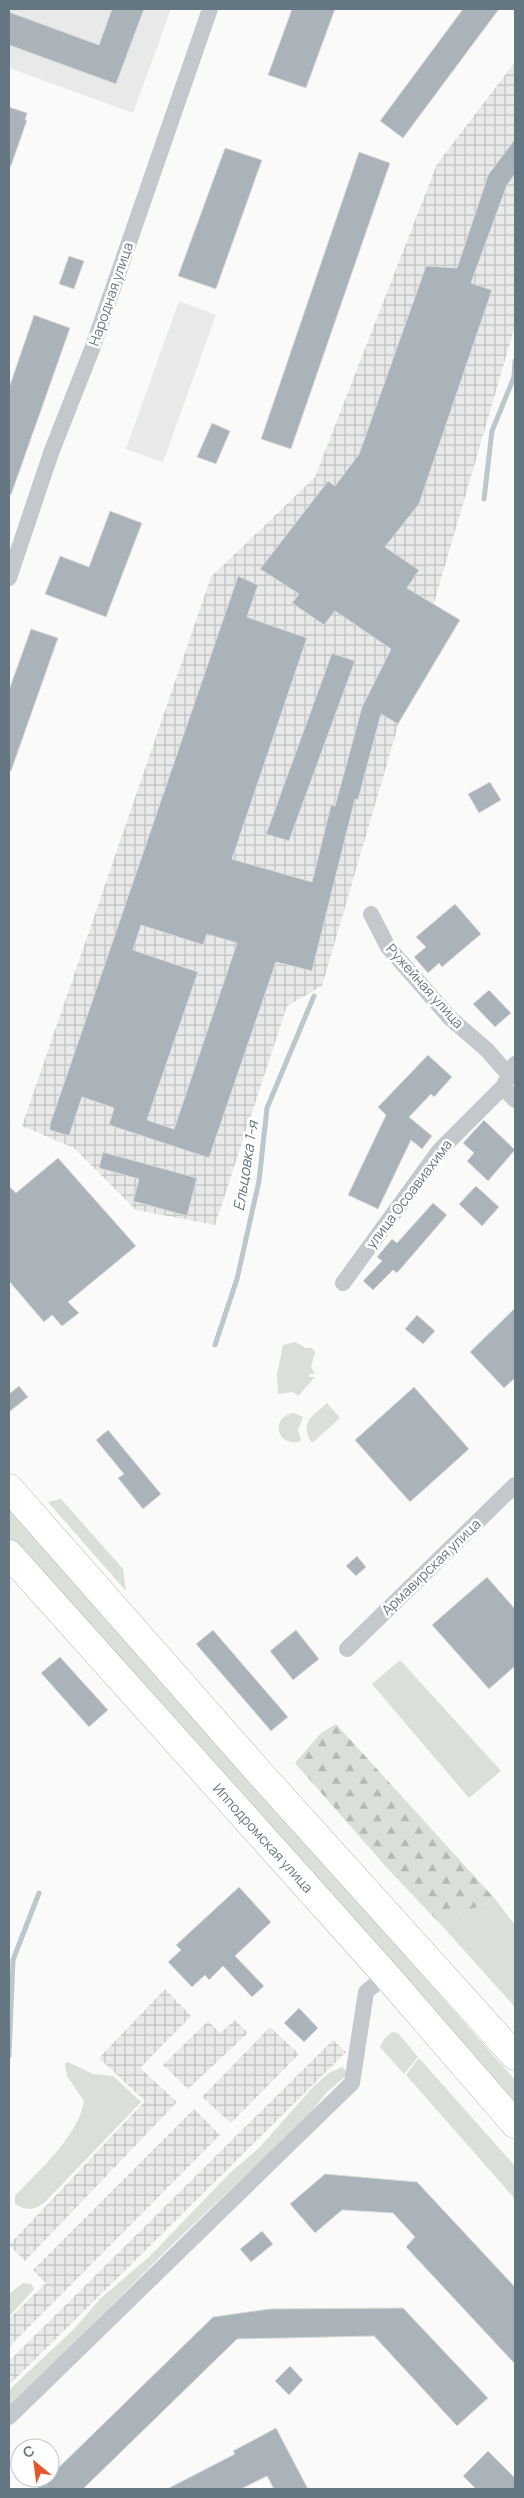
<svg xmlns="http://www.w3.org/2000/svg" width="524" height="2498" viewBox="0 0 524 2498" font-family="Manrope,sans-serif">
  <style>
    .built { fill: #e8e9e9 }
    .industrial { fill: url(#industrial-grid) }
    .green { fill: #dadfd7 }
    .forest { fill: url(#forest-firs) }
    .lines { fill: none; stroke-linecap: round; stroke-linejoin: round }
    .stream { stroke: #bbc7cb; stroke-width: 5 }
    .building { fill: #aab3b9; stroke: #dcdcda; fill-rule: evenodd }
    .highway-casing { stroke: #b4b9bd; stroke-width: 29 }
    .street { stroke: #c3c8cc; stroke-width: 16 }
    .highway { stroke: #fff; stroke-width: 28 }
    .labels { text-anchor: middle; stroke-width: 5; stroke-linejoin: round; paint-order: stroke }
    .street-label { font-size: 14px; fill: #657683; stroke: #fff }
    .water-label { font-size: 15px; font-style: italic; fill: #60757c; stroke: #fff }
  </style>
  <defs>
    <pattern id="industrial-grid" width="8" height="8" patternUnits="userSpaceOnUse" patternTransform="scale(1.25)"><rect width="8" height="8" fill="#e8e9e9"/><path d="M0 4h8M4 0v8" fill="none" stroke="#c0c1c2"/></pattern>
    <pattern id="forest-firs" width="22" height="20" patternUnits="userSpaceOnUse" patternTransform="scale(1.25)"><rect width="22" height="20" fill="#dadfd7"/><path d="M5 1l3.5 6h-7zM16 11l3.5 6h-7z" fill="#b4b9b4"/></pattern>
  </defs>
  <rect width="100%" height="100%" fill="#fafaf8"/>
  <g class="built">
    <polygon points="9,9 171,9 133,113 9,68"/>
    <polygon points="179,301 216,315 163,462 126,449"/>
  </g>
  <g class="industrial">
    <polygon points="515,62 515,326 322,986 287,1006 215,1225 136,1210 74,1148 22,1126 211,577 315,477 437,164"/>
    <polygon points="165,1989 191,2016 140,2068 177,2102 25,2261 9,2245 145,2101 99,2058"/>
    <polygon points="235,2020 248,2033 188,2089 163,2065 208,2021 220,2033"/>
    <polygon points="270,2027 299,2054 231,2123 202,2097"/>
    <polygon points="333,2040 346,2052 9,2385 9,2361"/>
    <polygon points="194,2109 220,2135 9,2347 9,2319 46,2283 33,2270"/>
  </g>
  <g class="green">
    <polygon points="295,1342 306,1348 312,1348 315,1352 311,1367 315,1374 309,1374 309,1377 315,1377 298,1396 293,1392 278,1394 277,1375 283,1345"/>
    <path d="M327,1403L340,1418L312,1443C299,1422 312,1417 327,1403Z"/>
    <path d="M294,1413L303,1417L298,1430L301,1441C277,1449 269,1416 294,1413Z"/>
    <polygon points="61,1499 123,1569 126,1591 48,1502"/>
    <polygon points="9,1507 515,2080 515,2112 9,1540"/>
    <polygon points="400,1660 501,1771 469,1798 372,1684"/>
    <polygon points="496,1900 515,1925 515,2007 444,1928 460,1913"/>
    <polygon points="392,2032 398,2033 418,2057 404,2074 380,2047 384,2039"/>
    <polygon points="419,2058 515,2166 515,2199 406,2075"/>
    <path d="M68,2062L93,2074L113,2076L141,2102L46,2201C34,2211 27,2211 15,2204V2196C38,2171 78,2137 84,2101L67,2076L65,2064Z"/>
    <polygon points="342,2067 349,2073 325,2094 309,2115 175,2242 9,2408 9,2390 74,2329 100,2299 149,2257 230,2173 260,2147 312,2088 329,2073"/>
    <polygon points="23,2283 31,2284 34,2289 9,2317 9,2294"/>
  </g>
  <polygon class="forest" points="336,1724 496,1900 460,1913 444,1928 389,1870 295,1763 321,1733"/>
  <g class="lines">
    <g class="stream">
      <polyline points="484,499 492,431 514,377 515,361"/>
      <polyline points="215,1345 237,1279 259,1181 267,1108 314,996"/>
      <polyline points="9,2056 13,1960 39,1893"/>
    </g>
  </g>
  <g class="building">
    <polygon points="112,9 144,9 116,84 9,45 9,12 99,45"/>
    <polygon points="292,9 335,9 306,88 268,75"/>
    <polygon points="463,9 499,9 403,138 380,121"/>
    <polygon points="9,107 27,113 25,120 27,120 11,166 9,166"/>
    <path d="M515,139V174L507,185L471,283L492,290L419,504L385,547L419,570L407,588L460,620L398,724L381,714L358,800L355,799L312,971L276,962L209,1158L109,1125L114,1108L82,1097L69,1136L50,1130V1124L238,576L258,585L247,617L307,638L232,859L312,882L331,805L335,806L362,707L391,649L335,611L324,625L292,603L299,594L260,569L328,481L335,486L359,454L426,266L457,268L488,175ZM141,925L203,945L207,934L237,943L174,1129L147,1120L198,972L133,950Z"/>
    <polygon points="225,148 262,160 216,289 178,276"/>
    <polygon points="359,152 390,163 291,449 261,439"/>
    <polygon points="69,256 84,261 74,289 59,284"/>
    <polygon points="34,315 70,328 11,495 9,494 9,388"/>
    <polygon points="212,423 230,431 216,464 197,457"/>
    <polygon points="110,511 142,523 106,617 45,594 60,556 89,567"/>
    <polygon points="31,629 58,638 11,771 9,771 9,690"/>
    <polygon points="332,653 355,661 289,841 266,834"/>
    <polygon points="490,782 501,800 479,813 468,794"/>
    <polygon points="455,904 481,934 442,967 439,963 428,973 414,957 426,947 416,937"/>
    <polygon points="489,990 511,1013 495,1027 473,1004"/>
    <polygon points="428,1055 452,1077 434,1097 431,1094 409,1117 432,1136 422,1149 411,1140 378,1209 348,1195 386,1115 378,1107"/>
    <polygon points="484,1120 515,1150 488,1181 467,1161 474,1153 463,1143"/>
    <polygon points="103,1152 197,1178 187,1216 133,1201 139,1179 99,1168"/>
    <polygon points="58,1158 136,1246 68,1302 79,1313 62,1326 52,1315 44,1322 9,1281 9,1186 16,1193"/>
    <polygon points="476,1186 499,1207 482,1226 459,1204"/>
    <polygon points="433,1203 447,1215 397,1273 393,1270 373,1290 363,1281 382,1261 377,1257 392,1239 397,1243"/>
    <polygon points="515,1308 515,1378 504,1388 470,1352"/>
    <polygon points="417,1315 435,1331 423,1344 405,1329"/>
    <polygon points="19,1386 28,1397 9,1412 9,1394"/>
    <polygon points="414,1387 469,1449 410,1502 355,1440"/>
    <polygon points="108,1430 161,1494 143,1509 118,1478 124,1474 96,1440"/>
    <polygon points="357,1556 366,1567 356,1576 346,1566"/>
    <polygon points="487,1577 515,1609 515,1666 489,1689 432,1625"/>
    <polygon points="213,1630 288,1717 271,1731 196,1644"/>
    <polygon points="296,1630 319,1659 293,1680 270,1651"/>
    <polygon points="60,1657 108,1710 89,1727 41,1673"/>
    <polygon points="239,1887 271,1922 235,1956 264,1986 252,1997 223,1966 209,1980 205,1975 192,1987 168,1962 181,1950 176,1945"/>
    <polygon points="299,2008 318,2028 304,2042 284,2023"/>
    <polygon points="325,2174 417,2182 515,2287 515,2364 406,2247 415,2237 393,2213 342,2210 315,2233 290,2204"/>
    <polygon points="262,2231 273,2244 251,2262 240,2249"/>
    <polygon points="403,2308 488,2398 457,2426 374,2336 237,2339 83,2489 36,2489 50,2478 50,2476 213,2317 269,2309"/>
    <polygon points="290,2366 303,2380 289,2395 275,2381"/>
    <polygon points="276,2428 308,2489 274,2489 267,2476 241,2489 167,2489 235,2454 233,2451"/>
    <polygon points="488,2451 515,2478 515,2489 476,2489 463,2476"/>
  </g>
  <g class="lines">
    <defs>
      <g id="highway">
        <polyline points="9,1488 258,1771 515,2056"/>
        <polyline points="9,1554 386,1975 515,2124"/>
      </g>
    </defs>
    <use href="#highway" class="highway-casing"/>
    <g class="street">
      <polyline points="9,578 51,453 92,349 210,9"/>
      <polyline points="371,914 388,947 450,1018 487,1050 508,1074"/>
      <polyline points="503,1087 515,1100"/>
      <polyline points="343,1283 439,1151 503,1087 515,1064"/>
      <polyline points="347,1649 515,1485"/>
      <polyline points="9,2417 352,2083 366,1992 386,1975"/>
    </g>
    <use href="#highway" class="highway"/>
  </g>
  <g class="labels">
    <g class="street-label">
      <text transform="translate(111 294) rotate(-71)" y="5">Народная улица</text>
      <text transform="translate(425 986) rotate(48)" y="5">Ружейная улица</text>
      <text transform="translate(409 1194) rotate(-53)" y="5">улица Осоавиахима</text>
      <text transform="translate(431 1567) rotate(-44)" y="5">Армавирская улица</text>
      <text transform="translate(263 1838) rotate(48)" y="5">Ипподромская улица</text>
    </g>
    <g class="water-label">
      <text transform="translate(246 1166) rotate(-81)" y="5">Ельцовка 1-я</text>
    </g>
  </g>
  <rect width="524" height="2498" fill="none" stroke="#657683" stroke-width="20"/>
  <g transform="translate(35 2463) rotate(331)"><circle r="24" fill="#ffffff" stroke="#c1c8cd"/>
  <path d="M0-4L9 19L0 12L-9 19Z" fill="#e4572e"/>
  <text y="-8" font-size="14" font-weight="bold" text-anchor="middle" fill="#657683">С</text>
  </g>
</svg>
